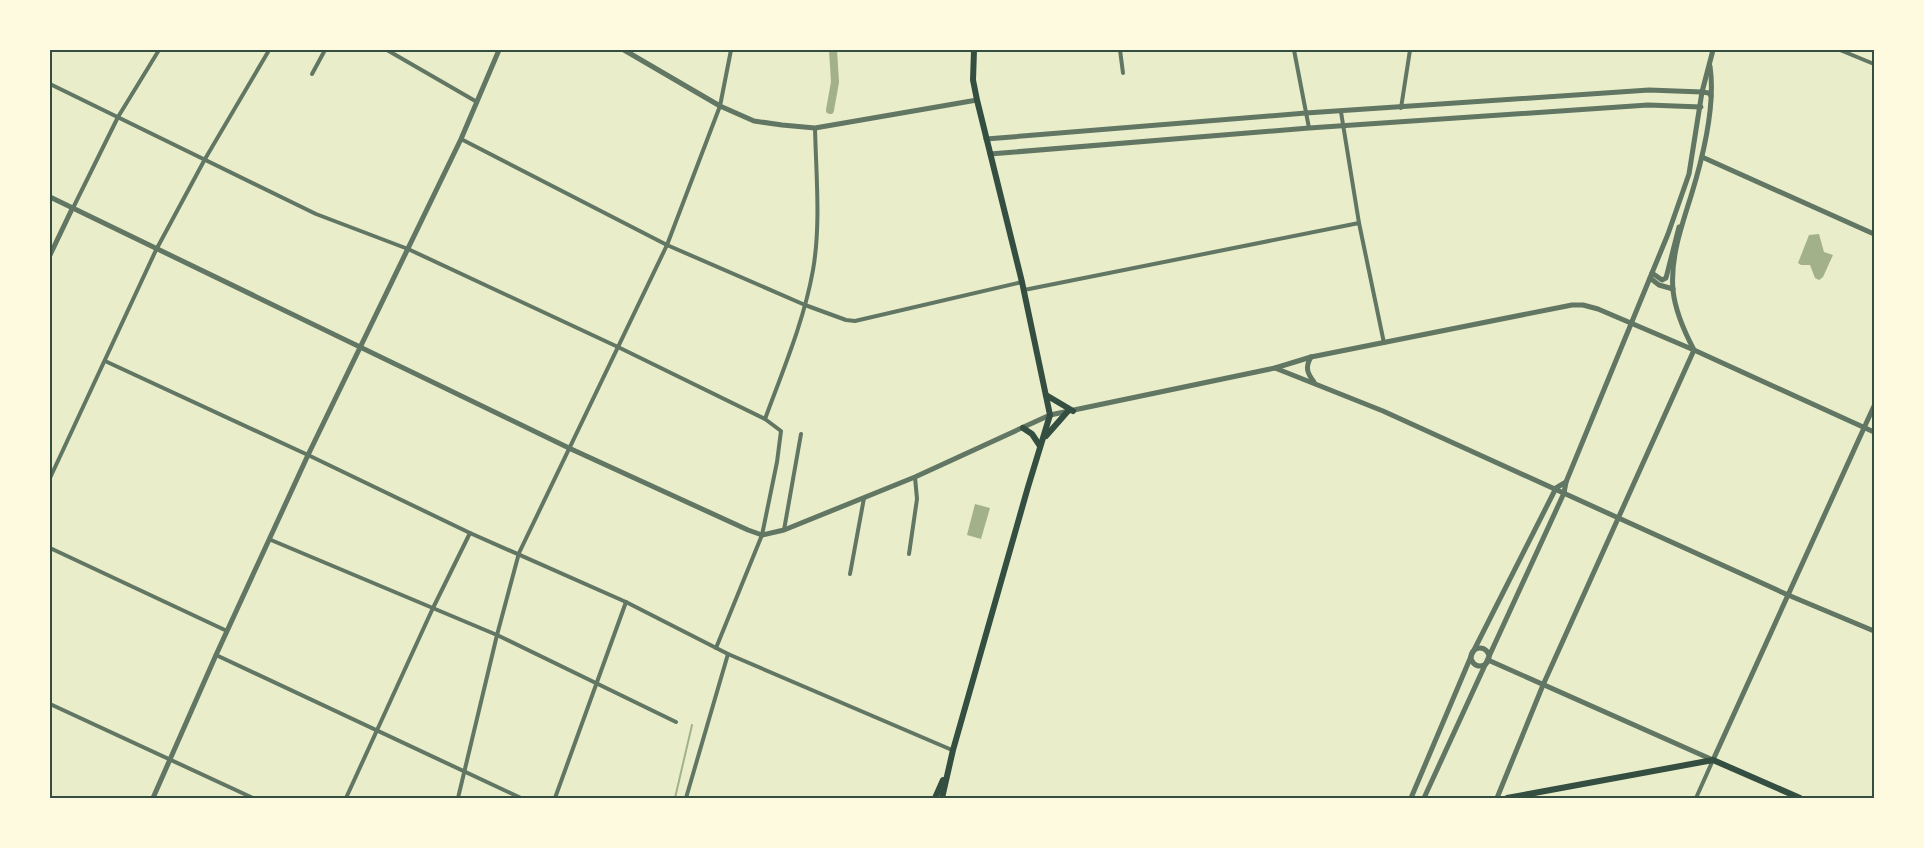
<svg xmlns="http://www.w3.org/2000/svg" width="1924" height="848" viewBox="0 0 1924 848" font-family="'PT Sans',sans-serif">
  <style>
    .water { fill: #a3b18a }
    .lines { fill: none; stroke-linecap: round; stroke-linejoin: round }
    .stream { stroke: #a3b18a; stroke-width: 2 }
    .canal { stroke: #a3b18a; stroke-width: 8 }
    .minor { stroke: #617663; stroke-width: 4 }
    .tertiary { stroke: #617663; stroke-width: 5 }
    .secondary { stroke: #344e41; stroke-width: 6 }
    .neatline { fill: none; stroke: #344e41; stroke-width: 2 }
  </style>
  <rect width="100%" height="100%" fill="#e9edc9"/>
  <g class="water">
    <polygon points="1819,234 1824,252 1833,255 1823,277 1819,280 1815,278 1810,265 1801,265 1798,263 1809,235"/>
    <polygon points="975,504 990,508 981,539 967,535"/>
  </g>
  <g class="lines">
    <polyline class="stream" points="675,798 692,725"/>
    <polyline class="canal" points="830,110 835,82 833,50"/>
    <g class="minor">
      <polyline points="387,50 477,102"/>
      <polyline points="1120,50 1123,73"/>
      <polyline points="1294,50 1309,128"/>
      <polyline points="1840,50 1874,64"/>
      <polyline points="312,74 325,50"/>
      <polyline points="50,84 316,214 408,249 618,347 765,419 781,431 777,462 762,535 716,648"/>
      <polyline points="1401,108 1410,50"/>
      <polyline points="1341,112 1359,223 1384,343"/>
      <polyline points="461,139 667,245 805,305 846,320 855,321 1022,282"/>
      <polyline points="73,208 118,117 159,50"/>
      <polyline points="1024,290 1359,223"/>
      <polyline points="105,361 308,455 470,533 626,602 728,654 952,750"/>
      <path d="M765,419C783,370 804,321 813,270C821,224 816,174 815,128"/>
      <polyline points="50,478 156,250 205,159 268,52"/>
      <polyline points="784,530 801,434"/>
      <polyline points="271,540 497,635 676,722"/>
      <polyline points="50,548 227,631"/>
      <polyline points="909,554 917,499 915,477"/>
      <polyline points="850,574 864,498"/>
      <polyline points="216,655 521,798"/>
      <polyline points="50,704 253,798"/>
      <polyline points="346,798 432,610 470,533"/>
      <polyline points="458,798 497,635 519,553 667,245 720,106 731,50"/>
      <polyline points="555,798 626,602"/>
      <polyline points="686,798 728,654"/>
      <polyline points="1696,798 1713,760"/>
    </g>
    <g class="tertiary">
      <polyline points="624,50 720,106 754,121 782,125 815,128 977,100"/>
      <polyline points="986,139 1306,113 1649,90 1702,92 1709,93 1711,96"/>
      <polyline points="990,154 1309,128 1648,105 1701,107"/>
      <polyline points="1702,157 1874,234"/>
      <polyline points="50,197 571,449 748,530 762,535 784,530 915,477 1050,415 1275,368 1311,357 1572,305 1583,305 1598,309 1694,350 1874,432"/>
      <polyline points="50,255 72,209"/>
      <polyline points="1652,273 1662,280 1666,278 1679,227"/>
      <polyline points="1650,278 1659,285 1673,289"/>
      <path d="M1311,357C1305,367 1307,373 1314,382"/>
      <polyline points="1275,368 1383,411 1788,595 1874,631"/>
      <circle cx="1480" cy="657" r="9"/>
      <polyline points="1488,660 1713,760 1874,406"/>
      <polyline points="153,798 216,655 308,455 461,139 499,50"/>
      <polyline points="1411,798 1472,654 1556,488 1566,482"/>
      <polyline points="1424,798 1564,493 1566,482 1668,234 1689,174 1702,92 1713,50"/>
      <path d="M1497,798L1543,685L1694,350C1684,331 1675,311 1673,290C1670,258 1682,225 1691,196C1703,157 1716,106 1710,66"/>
    </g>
    <g class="secondary">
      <polyline points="1046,395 1073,411"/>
      <polyline points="1023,428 1032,434 1040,446"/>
      <polyline points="1046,436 1068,411"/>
      <polyline points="935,798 943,780"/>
      <polyline points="942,798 953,750 1028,487 1050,415 1022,282 977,100 973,80 974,50"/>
      <polyline points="1507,798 1713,760 1800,798"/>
    </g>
  </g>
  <rect width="1924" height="848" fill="none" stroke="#fefae0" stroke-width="102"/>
  <rect x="51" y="51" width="1822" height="746" class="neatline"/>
</svg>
